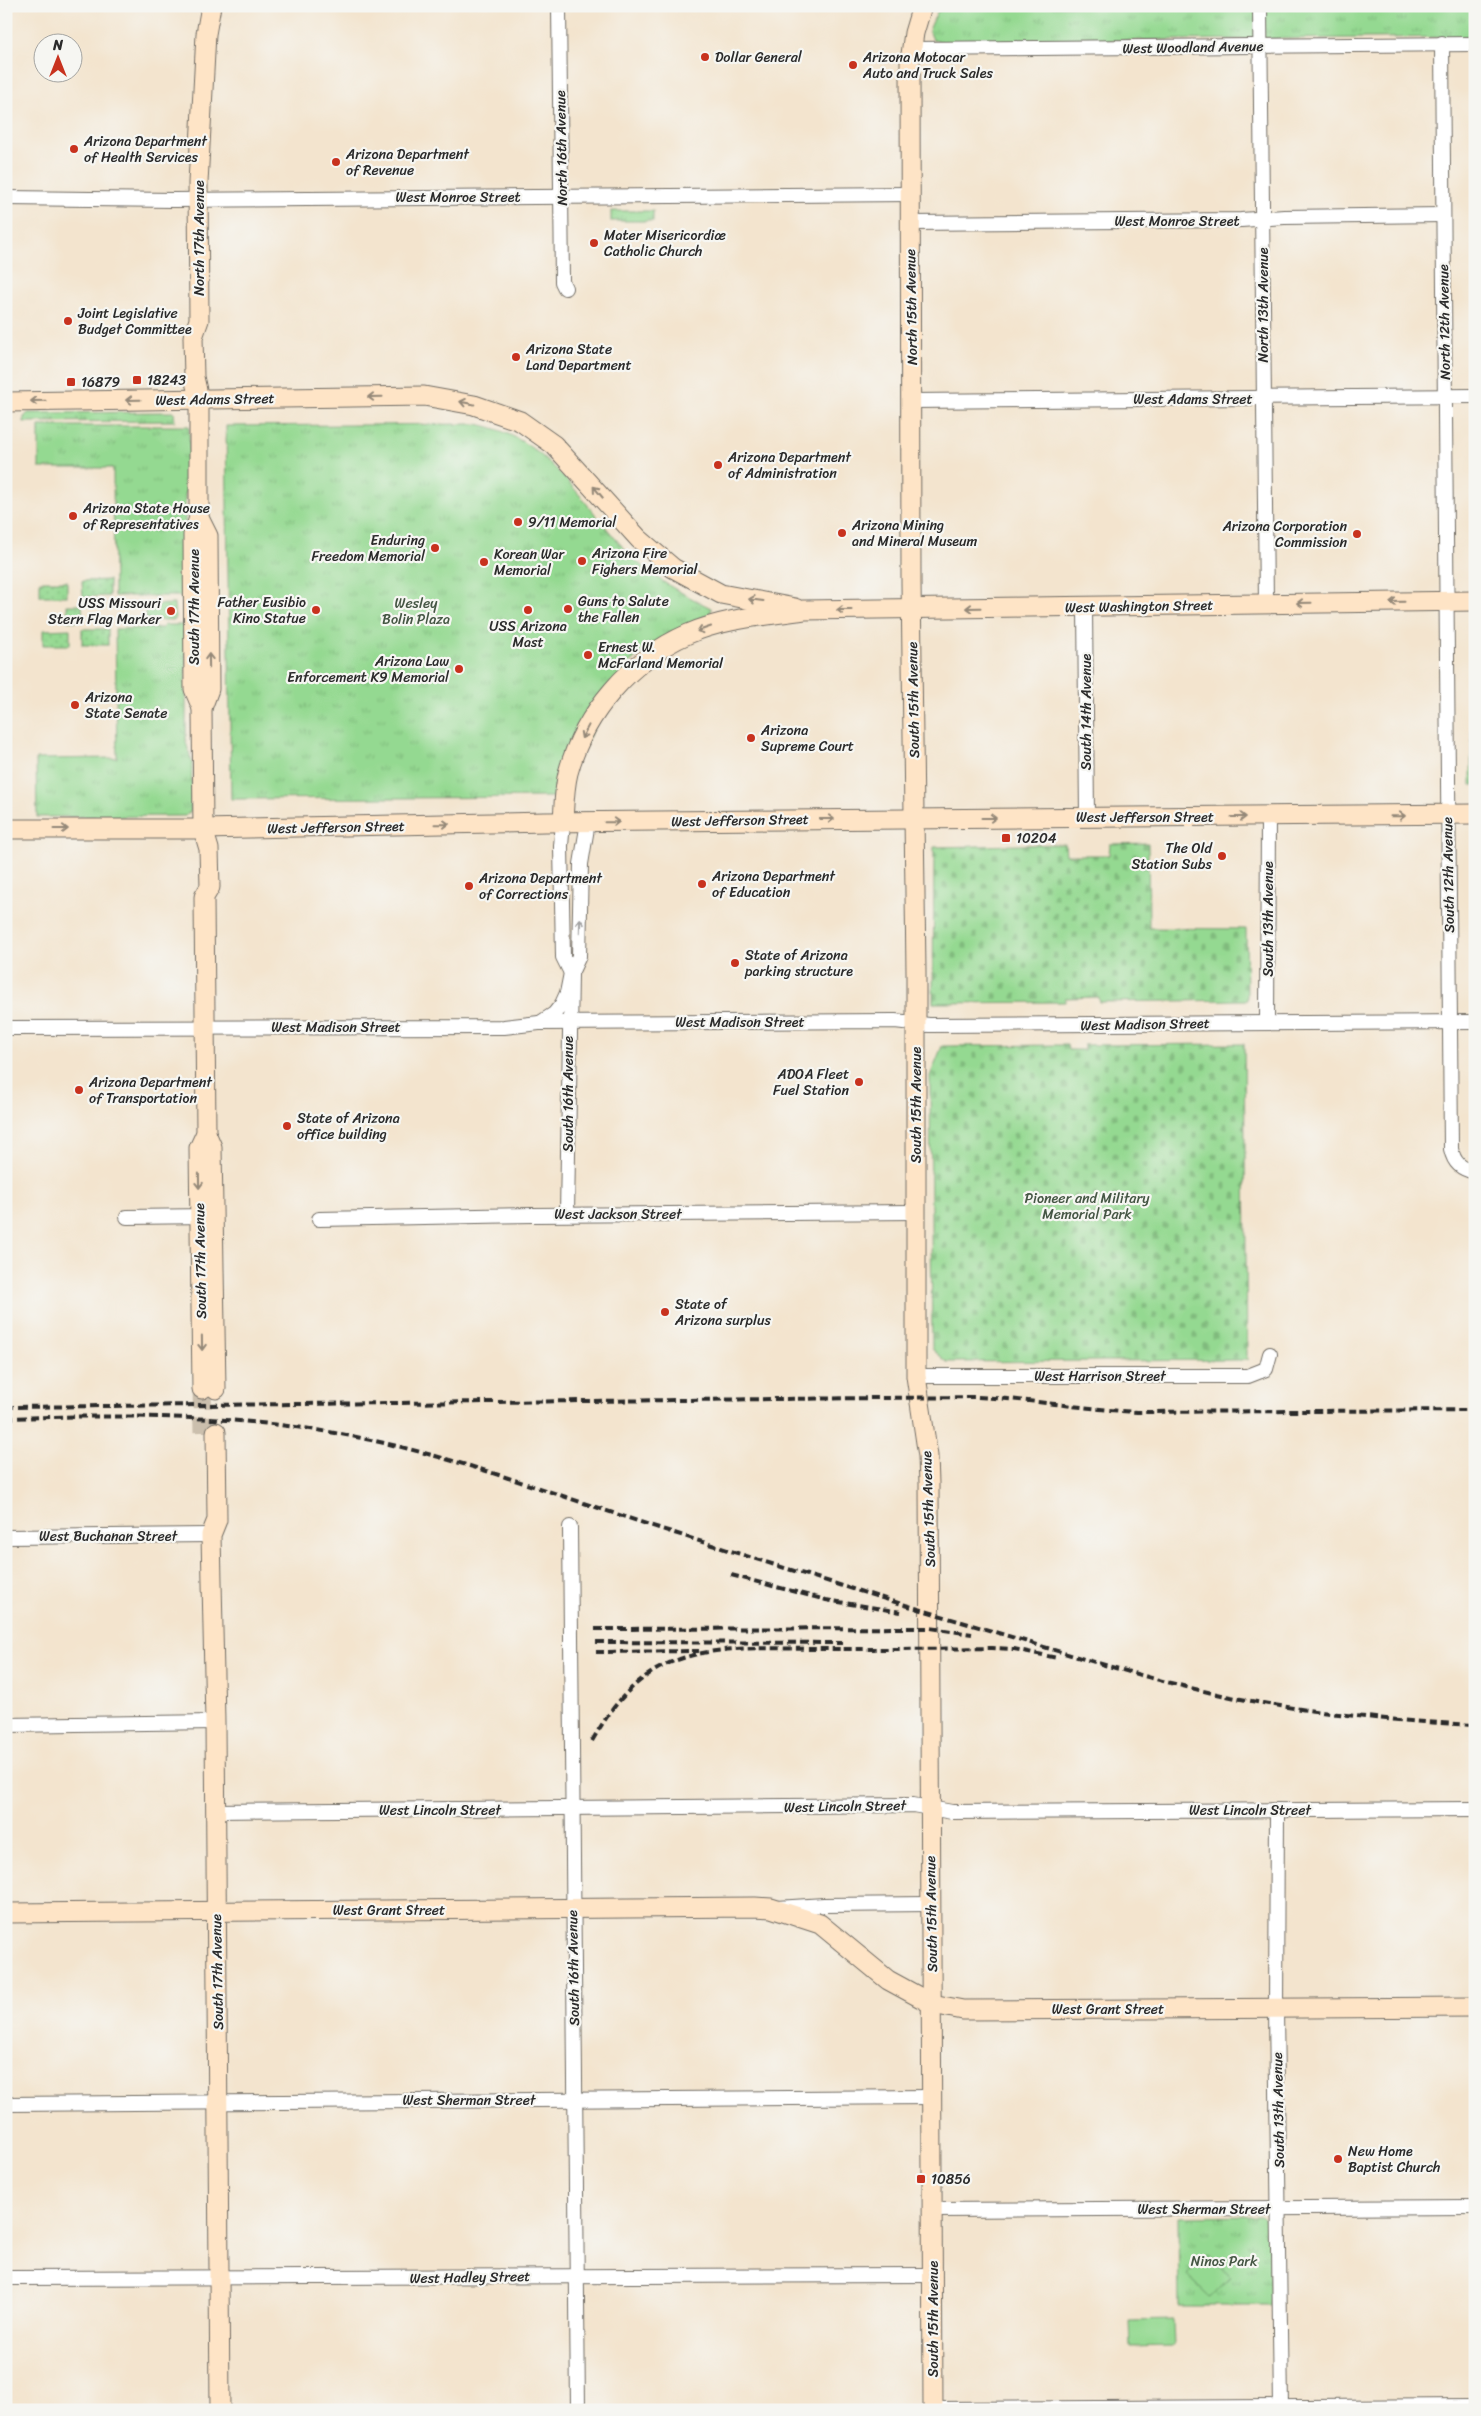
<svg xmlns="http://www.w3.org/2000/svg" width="1481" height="2416" viewBox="0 0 1481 2416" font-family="Sriracha,sans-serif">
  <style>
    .grass { fill: url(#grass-tufts); stroke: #60825e }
    .cemetery { fill: url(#cemetery-stones); stroke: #60825e }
    .garden { fill: url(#garden-dots); stroke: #60825e }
    .pitch { fill: #94d991; stroke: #60825e }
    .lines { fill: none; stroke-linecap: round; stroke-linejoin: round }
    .secondary-tunnel { stroke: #cbbfad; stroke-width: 19; stroke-dasharray: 19 9; stroke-linecap: butt }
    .street-casing { stroke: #716c64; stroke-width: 16 }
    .secondary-casing { stroke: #716c64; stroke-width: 21 }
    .street { stroke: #fff; stroke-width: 14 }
    .secondary { stroke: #fee4c6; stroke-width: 19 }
    .rail { stroke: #2b2b2b; stroke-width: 4; stroke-dasharray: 8 4; stroke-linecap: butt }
    .oneway { stroke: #948878 }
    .oneway2 { stroke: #a0a0a0 }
    .poi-dot { fill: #c8321e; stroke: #f6f6f2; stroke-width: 2 }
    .labels { text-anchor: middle; stroke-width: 4.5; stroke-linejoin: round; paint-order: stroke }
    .street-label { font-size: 14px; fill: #2b2b2b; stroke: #f6f6f2 }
    .poi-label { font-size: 14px; fill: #2b2b2b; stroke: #f6f6f2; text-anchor: start }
    .park-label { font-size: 14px; fill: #455644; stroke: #f6f6f2 }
  </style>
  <defs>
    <pattern id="grass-tufts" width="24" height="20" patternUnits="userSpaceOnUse" patternTransform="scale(1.25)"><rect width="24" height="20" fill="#94d991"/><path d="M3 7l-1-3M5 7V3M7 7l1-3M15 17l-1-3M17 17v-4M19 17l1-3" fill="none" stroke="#80ba7d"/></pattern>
    <pattern id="cemetery-stones" width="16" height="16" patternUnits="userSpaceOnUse" patternTransform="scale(1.25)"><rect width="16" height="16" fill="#94d991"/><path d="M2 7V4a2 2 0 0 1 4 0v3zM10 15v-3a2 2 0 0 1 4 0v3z" fill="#80ba7d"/></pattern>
    <pattern id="garden-dots" width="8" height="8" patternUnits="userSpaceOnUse" patternTransform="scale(1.25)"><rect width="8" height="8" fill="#94d991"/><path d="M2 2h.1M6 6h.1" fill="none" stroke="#80ba7d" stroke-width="1.8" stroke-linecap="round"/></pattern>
  </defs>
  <rect width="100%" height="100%" fill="#f6f6f2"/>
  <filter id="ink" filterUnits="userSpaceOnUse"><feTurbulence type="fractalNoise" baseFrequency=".02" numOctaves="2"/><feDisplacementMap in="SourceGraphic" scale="10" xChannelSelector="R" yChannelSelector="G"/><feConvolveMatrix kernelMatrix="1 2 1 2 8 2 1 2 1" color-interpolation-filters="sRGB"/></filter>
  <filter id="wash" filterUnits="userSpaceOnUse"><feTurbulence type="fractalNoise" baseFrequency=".0096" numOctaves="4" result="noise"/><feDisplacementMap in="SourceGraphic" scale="20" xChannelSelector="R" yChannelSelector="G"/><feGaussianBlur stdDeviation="1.12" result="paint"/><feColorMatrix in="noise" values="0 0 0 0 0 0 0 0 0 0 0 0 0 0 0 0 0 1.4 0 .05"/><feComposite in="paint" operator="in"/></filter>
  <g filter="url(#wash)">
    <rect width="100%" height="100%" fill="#f3e4ce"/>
    <g class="grass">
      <polygon points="951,6 1475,6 1475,37 945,42 933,40 929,30 937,12"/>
      <rect x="611" y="211" width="42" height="10"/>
      <polygon points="174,412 175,421 24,422 24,417 28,413"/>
      <path d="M477,424C556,439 588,518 642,566C663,584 687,596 711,608V613L664,637L631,661L556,797L231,799L226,426Z"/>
      <polygon points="39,426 189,426 190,465 185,496 185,534 191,599 181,599 180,596 114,596 113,468 39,468"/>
      <polygon points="164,625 191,625 186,636 186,742 192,763 191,811 185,816 37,817 36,759 117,758 115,629 163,628"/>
      <polygon points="1473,625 1475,785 1471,785"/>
      <polygon points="1261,2216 1270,2225 1271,2306 1179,2306 1178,2217"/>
    </g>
    <g class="cemetery">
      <polygon points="1148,843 1149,928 1246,929 1247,1000 1100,1002 1099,997 1065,998 1065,1002 933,1003 934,847 1065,844 1066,855 1109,855 1110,844"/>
      <polygon points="1244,1044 1247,1360 947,1362 932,1349 930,1076 942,1046 1067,1045 1068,1050 1084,1050 1084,1045"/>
    </g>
    <g class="garden">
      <polygon points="109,580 109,596 83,597 82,581"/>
      <rect x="40" y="581" width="27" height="15"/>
      <polygon points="174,604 175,620 146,620 145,605"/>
      <polygon points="67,605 82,605 83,621 67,621"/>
      <polygon points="70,629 70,645 43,645 43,630"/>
      <rect x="82" y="629" width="26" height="16"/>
    </g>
    <g class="pitch">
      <polygon points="1208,2254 1231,2276 1210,2298 1187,2276"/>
      <polygon points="1173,2320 1174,2346 1130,2347 1129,2321"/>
    </g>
  </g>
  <g filter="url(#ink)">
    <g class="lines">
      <polyline class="secondary-tunnel" points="202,1389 203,1432"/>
      <defs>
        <g id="street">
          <polyline points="559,6 562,282 565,288"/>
          <polyline points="1260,6 1266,604"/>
          <path d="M1442,43L1451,1149C1454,1163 1461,1169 1475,1172"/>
          <polyline points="912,49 1475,44"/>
          <polyline points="6,198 174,200 911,194"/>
          <polyline points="911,223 1241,220 1284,217 1443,215"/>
          <polyline points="912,401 1475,396"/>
          <polyline points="1085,607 1087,817"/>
          <polyline points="563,822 561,846 563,957 571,973 567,1214"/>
          <polyline points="1267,1022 1268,817"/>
          <polyline points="540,1023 554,1014 562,1004 567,993 571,973 579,956 581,864 588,822"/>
          <polyline points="6,1028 504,1027 539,1023 895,1021 929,1025 1475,1022"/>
          <polyline points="127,1217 210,1216"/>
          <polyline points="319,1219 533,1215 916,1212"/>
          <polyline points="916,1376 1248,1376 1266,1369 1270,1354"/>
          <path d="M570,1527C571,1821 577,2115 578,2410"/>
          <polyline points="6,1537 211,1535"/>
          <polyline points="6,1725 215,1722"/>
          <polyline points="1277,1810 1276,2008 1281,2410"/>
          <polyline points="215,1811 913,1805 952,1812 1475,1809"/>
          <polyline points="777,1908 824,1905 931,1904"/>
          <polyline points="6,2104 932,2097"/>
          <polyline points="932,2210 1475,2207"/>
          <polyline points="6,2278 933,2275"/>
          <polyline points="933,2409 1475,2406"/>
        </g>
        <g id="secondary">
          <polyline points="922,6 914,33 910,61 911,582 916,972 916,1376 928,1456 929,1483 933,2410"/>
          <polyline points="6,402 424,396 474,405 520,421 554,445 639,539 673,568 721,594 795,608"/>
          <polyline points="199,518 208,536 209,689 202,708 203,829 209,849 210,887 204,897 206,1133 199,1148 202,1389"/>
          <polyline points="202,708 194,689 193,535 199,518 199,399 194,377 193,337 199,320 198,183 206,34 211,6"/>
          <path d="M563,822C564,806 564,789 568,773C584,713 631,659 688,634C725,618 765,616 804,610L1475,601"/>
          <polyline points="6,829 203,829 545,822 1475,814"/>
          <polyline points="206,1133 212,1147 216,1389"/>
          <polyline points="216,1432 217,1520 211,1535 215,1722 220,2410"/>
          <polyline points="6,1913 755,1907 771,1908 820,1924 888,1980 932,2004 963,2010 1475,2007"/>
        </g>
      </defs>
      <use href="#street" class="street-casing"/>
      <use href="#secondary" class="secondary-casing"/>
      <use href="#street" class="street"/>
      <use href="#secondary" class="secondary"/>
      <g class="rail">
        <path d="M6,1407L975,1397C1029,1399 1083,1409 1137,1412L1475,1410"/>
        <path d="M6,1418C121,1415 234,1414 346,1435C453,1455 556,1495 659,1528C770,1564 881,1598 992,1631C1070,1655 1147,1679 1226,1696C1308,1713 1392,1721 1475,1725"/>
        <polyline points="731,1575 826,1600 901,1612"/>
        <polyline points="595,1629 930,1628 972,1634"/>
        <polyline points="596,1642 843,1643"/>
        <polyline points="596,1652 699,1651"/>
        <path d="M592,1741C611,1708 631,1681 667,1664C714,1643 771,1649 821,1649C878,1649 935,1649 992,1648L1014,1649L1057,1658"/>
      </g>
    </g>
    <defs><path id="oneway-shaft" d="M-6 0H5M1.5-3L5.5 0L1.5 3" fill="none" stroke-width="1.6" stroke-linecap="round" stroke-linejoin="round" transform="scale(1.25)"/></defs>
    <g class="oneway">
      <use href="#oneway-shaft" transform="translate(375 397) rotate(179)"/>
      <use href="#oneway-shaft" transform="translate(133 400) rotate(179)"/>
      <use href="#oneway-shaft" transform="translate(38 401) rotate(179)"/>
      <use href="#oneway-shaft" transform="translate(467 403) rotate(-169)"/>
      <use href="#oneway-shaft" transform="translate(598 492) rotate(-130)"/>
      <use href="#oneway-shaft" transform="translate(756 600) rotate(-173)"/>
      <use href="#oneway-shaft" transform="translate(1397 602) rotate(179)"/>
      <use href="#oneway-shaft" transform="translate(1304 603) rotate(179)"/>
      <use href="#oneway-shaft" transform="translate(973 608) rotate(179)"/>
      <use href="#oneway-shaft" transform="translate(844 610) rotate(180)"/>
      <use href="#oneway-shaft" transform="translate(704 629) rotate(161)"/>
      <use href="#oneway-shaft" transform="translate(209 661) rotate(-91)"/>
      <use href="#oneway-shaft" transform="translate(585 732) rotate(118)"/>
      <use href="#oneway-shaft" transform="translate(1398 816) rotate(-1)"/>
      <use href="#oneway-shaft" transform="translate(1239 817)"/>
      <use href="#oneway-shaft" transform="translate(989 818)"/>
      <use href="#oneway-shaft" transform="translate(827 819)"/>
      <use href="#oneway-shaft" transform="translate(612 822) rotate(-1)"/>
      <use href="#oneway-shaft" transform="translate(442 824) rotate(-1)"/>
      <use href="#oneway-shaft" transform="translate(61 829)"/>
      <use href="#oneway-shaft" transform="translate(199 1181) rotate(89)"/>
      <use href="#oneway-shaft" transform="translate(202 1343) rotate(89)"/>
    </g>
    <use class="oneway2" href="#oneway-shaft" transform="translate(580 926) rotate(-88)"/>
  </g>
  <g class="poi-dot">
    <circle cx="705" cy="57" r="5"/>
    <circle cx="853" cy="65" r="5"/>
    <circle cx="74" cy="149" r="5"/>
    <circle cx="336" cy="162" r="5"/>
    <circle cx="594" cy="243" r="5"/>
    <circle cx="68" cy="321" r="5"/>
    <circle cx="516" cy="357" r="5"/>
    <rect x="132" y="375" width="10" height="10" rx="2.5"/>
    <rect x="66" y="377" width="10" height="10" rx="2.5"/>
    <circle cx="718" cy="465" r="5"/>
    <circle cx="73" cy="516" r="5"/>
    <circle cx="518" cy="522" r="5"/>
    <circle cx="842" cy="533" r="5"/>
    <circle cx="1357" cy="534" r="5"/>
    <circle cx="435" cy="548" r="5"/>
    <circle cx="582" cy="561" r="5"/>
    <circle cx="484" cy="562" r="5"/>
    <circle cx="568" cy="609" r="5"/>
    <circle cx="316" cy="610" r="5"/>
    <circle cx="528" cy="610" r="5"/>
    <circle cx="171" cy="611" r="5"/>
    <circle cx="588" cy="655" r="5"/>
    <circle cx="459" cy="669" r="5"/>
    <circle cx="75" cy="705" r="5"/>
    <circle cx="751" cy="738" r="5"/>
    <rect x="1001" y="833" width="10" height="10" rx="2.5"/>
    <circle cx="1222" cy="856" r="5"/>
    <circle cx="702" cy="884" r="5"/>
    <circle cx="469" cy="886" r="5"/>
    <circle cx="735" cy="963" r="5"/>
    <circle cx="859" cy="1082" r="5"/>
    <circle cx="79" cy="1090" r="5"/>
    <circle cx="287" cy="1126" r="5"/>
    <circle cx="665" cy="1312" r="5"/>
    <circle cx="1338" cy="2159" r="5"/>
    <rect x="916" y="2174" width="10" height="10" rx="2.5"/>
  </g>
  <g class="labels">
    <g class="street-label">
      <text transform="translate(1193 47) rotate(-1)" y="5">West Woodland Avenue</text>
      <text transform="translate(561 148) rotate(-91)" y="5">North 16th Avenue</text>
      <text x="458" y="202">West Monroe Street</text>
      <text x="1177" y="226">West Monroe Street</text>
      <text transform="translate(199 238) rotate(-90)" y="5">North 17th Avenue</text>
      <text transform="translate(1263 305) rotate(-90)" y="5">North 13th Avenue</text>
      <text transform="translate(911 307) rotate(-91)" y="5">North 15th Avenue</text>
      <text transform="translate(1444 322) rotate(-91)" y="5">North 12th Avenue</text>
      <text transform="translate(215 399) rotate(-1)" y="5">West Adams Street</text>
      <text x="1193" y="404">West Adams Street</text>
      <text transform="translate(1139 606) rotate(-1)" y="5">West Washington Street</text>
      <text transform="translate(194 607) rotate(-90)" y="5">South 17th Avenue</text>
      <text transform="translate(913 700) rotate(-91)" y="5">South 15th Avenue</text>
      <text transform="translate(1086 712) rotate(-90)" y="5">South 14th Avenue</text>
      <text x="1145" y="822">West Jefferson Street</text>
      <text transform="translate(740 820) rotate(-1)" y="5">West Jefferson Street</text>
      <text transform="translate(336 827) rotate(-1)" y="5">West Jefferson Street</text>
      <text transform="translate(1448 875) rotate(-91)" y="5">South 12th Avenue</text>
      <text transform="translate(1268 919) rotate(-90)" y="5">South 13th Avenue</text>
      <text x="740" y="1027">West Madison Street</text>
      <text transform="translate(1145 1024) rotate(-1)" y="5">West Madison Street</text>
      <text x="336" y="1032">West Madison Street</text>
      <text transform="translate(568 1094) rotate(-90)" y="5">South 16th Avenue</text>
      <text transform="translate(916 1105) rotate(-90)" y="5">South 15th Avenue</text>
      <text x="618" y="1219">West Jackson Street</text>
      <text transform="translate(200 1261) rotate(-91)" y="5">South 17th Avenue</text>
      <text x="1100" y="1381">West Harrison Street</text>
      <text transform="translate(928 1509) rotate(-92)" y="5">South 15th Avenue</text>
      <text x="108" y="1541">West Buchanan Street</text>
      <text transform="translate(845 1806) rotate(-1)" y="5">West Lincoln Street</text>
      <text x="440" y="1815">West Lincoln Street</text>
      <text x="1250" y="1815">West Lincoln Street</text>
      <text x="389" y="1915">West Grant Street</text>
      <text transform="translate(931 1914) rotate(-91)" y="5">South 15th Avenue</text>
      <text transform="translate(573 1968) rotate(-91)" y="5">South 16th Avenue</text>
      <text transform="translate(217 1972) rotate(-91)" y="5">South 17th Avenue</text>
      <text x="1108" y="2014">West Grant Street</text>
      <text x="469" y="2105">West Sherman Street</text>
      <text transform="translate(1278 2110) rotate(-91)" y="5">South 13th Avenue</text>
      <text x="1204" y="2214">West Sherman Street</text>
      <text transform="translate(470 2277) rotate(-1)" y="5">West Hadley Street</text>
      <text transform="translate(933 2319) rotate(-90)" y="5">South 15th Avenue</text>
    </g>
    <g class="poi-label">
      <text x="715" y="62">Dollar General</text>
      <text x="863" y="62">Arizona Motocar<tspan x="863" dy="16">Auto and Truck Sales</tspan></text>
      <text x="84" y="146">Arizona Department<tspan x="84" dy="16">of Health Services</tspan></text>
      <text x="346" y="159">Arizona Department<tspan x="346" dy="16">of Revenue</tspan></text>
      <text x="604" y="240">Mater Misericordiæ<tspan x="604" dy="16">Catholic Church</tspan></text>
      <text x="78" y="318">Joint Legislative<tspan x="78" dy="16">Budget Committee</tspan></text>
      <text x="526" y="354">Arizona State<tspan x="526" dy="16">Land Department</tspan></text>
      <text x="147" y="385">18243</text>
      <text x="81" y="387">16879</text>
      <text x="728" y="462">Arizona Department<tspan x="728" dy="16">of Administration</tspan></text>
      <text x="83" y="513">Arizona State House<tspan x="83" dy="16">of Representatives</tspan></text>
      <text x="528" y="527">9/11 Memorial</text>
      <text x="852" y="530">Arizona Mining<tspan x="852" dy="16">and Mineral Museum</tspan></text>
      <text x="1347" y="531" text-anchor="end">Arizona Corporation<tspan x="1347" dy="16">Commission</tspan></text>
      <text x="425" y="545" text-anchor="end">Enduring<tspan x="425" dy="16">Freedom Memorial</tspan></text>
      <text x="592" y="558">Arizona Fire<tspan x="592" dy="16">Fighers Memorial</tspan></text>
      <text x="494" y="559">Korean War<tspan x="494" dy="16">Memorial</tspan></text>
      <text x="578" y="606">Guns to Salute<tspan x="578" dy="16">the Fallen</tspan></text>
      <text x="306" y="607" text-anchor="end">Father Eusibio<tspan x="306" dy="16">Kino Statue</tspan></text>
      <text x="161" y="608" text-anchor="end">USS Missouri<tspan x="161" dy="16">Stern Flag Marker</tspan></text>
      <text x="528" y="631" text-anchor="middle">USS Arizona<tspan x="528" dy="16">Mast</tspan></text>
      <text x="598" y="652">Ernest W.<tspan x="598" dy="16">McFarland Memorial</tspan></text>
      <text x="449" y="666" text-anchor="end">Arizona Law<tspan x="449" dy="16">Enforcement K9 Memorial</tspan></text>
      <text x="85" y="702">Arizona<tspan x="85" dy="16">State Senate</tspan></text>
      <text x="761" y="735">Arizona<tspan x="761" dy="16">Supreme Court</tspan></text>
      <text x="1016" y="843">10204</text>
      <text x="1212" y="853" text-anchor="end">The Old<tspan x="1212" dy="16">Station Subs</tspan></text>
      <text x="712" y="881">Arizona Department<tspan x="712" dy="16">of Education</tspan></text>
      <text x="479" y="883">Arizona Department<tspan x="479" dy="16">of Corrections</tspan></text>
      <text x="745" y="960">State of Arizona<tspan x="745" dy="16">parking structure</tspan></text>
      <text x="849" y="1079" text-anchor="end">ADOA Fleet<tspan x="849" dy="16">Fuel Station</tspan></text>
      <text x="89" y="1087">Arizona Department<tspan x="89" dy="16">of Transportation</tspan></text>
      <text x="297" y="1123">State of Arizona<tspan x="297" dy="16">office building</tspan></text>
      <text x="675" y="1309">State of<tspan x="675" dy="16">Arizona surplus</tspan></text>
      <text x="1348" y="2156">New Home<tspan x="1348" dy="16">Baptist Church</tspan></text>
      <text x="931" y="2184">10856</text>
    </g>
    <g class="park-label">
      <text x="416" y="608">Wesley<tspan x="416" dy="16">Bolin Plaza</tspan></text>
      <text x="1087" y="1203">Pioneer and Military<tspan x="1087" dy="16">Memorial Park</tspan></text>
      <text x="1224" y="2266">Ninos Park</text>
    </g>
  </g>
  <rect width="1481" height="2416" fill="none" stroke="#f6f6f2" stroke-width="25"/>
  <g transform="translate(58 58)"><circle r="24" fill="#f6f6f2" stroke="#a5a5a2"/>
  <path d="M0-4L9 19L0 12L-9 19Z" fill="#c8321e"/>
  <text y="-8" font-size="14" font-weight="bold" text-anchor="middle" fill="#2b2b2b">N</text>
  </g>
</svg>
